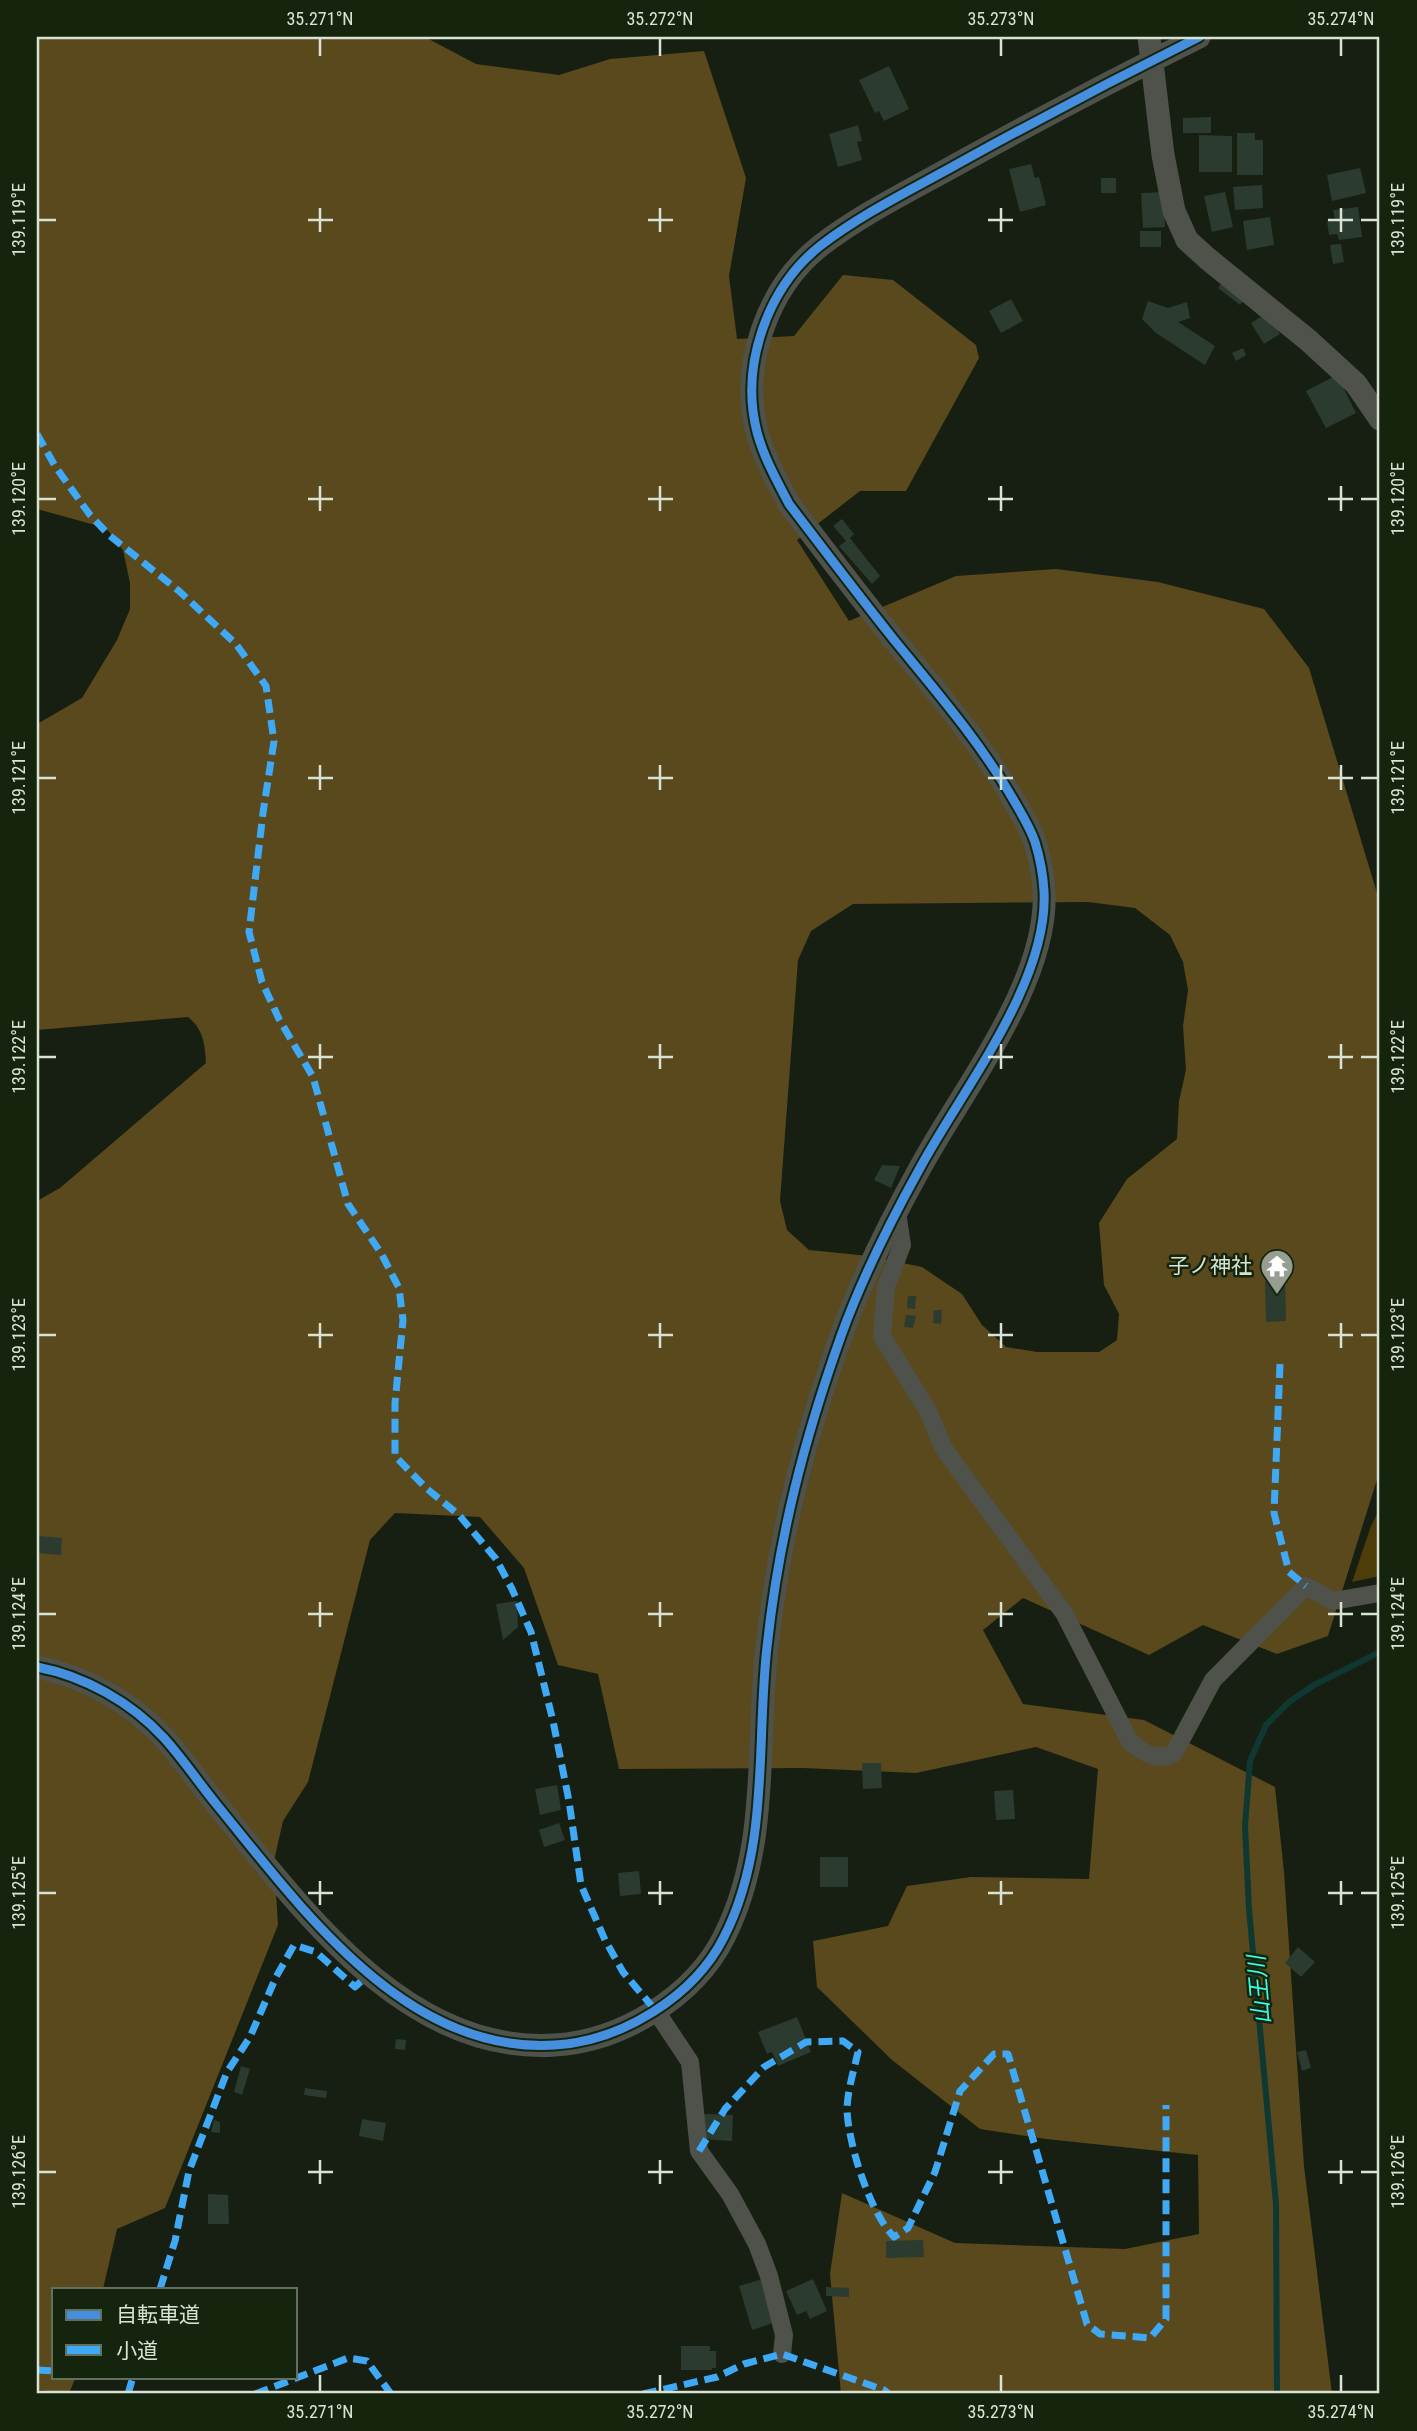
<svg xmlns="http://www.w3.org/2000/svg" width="1417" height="2431" viewBox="0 0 1417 2431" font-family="'Roboto Condensed','Noto Sans JP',sans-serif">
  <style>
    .green { fill: #4e3d09 }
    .forest { fill: #59491c; fill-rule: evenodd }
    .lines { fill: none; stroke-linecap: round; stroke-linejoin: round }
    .stream { stroke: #0f3833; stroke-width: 6 }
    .building { fill: #2b3b2f }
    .minor { stroke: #4f524b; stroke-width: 18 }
    .tertiary { stroke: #4f524b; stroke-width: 23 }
    .quiet { stroke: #3fa9f5; stroke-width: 7; stroke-dasharray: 14 7; stroke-linecap: butt }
    .cycleway-casing { stroke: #15240d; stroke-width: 13 }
    .cycleway { stroke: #468fdf; stroke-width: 9 }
    .ticks { fill: none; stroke: #d9e3d4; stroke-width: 2.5 }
    .labels { text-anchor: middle; stroke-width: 5; stroke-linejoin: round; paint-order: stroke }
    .poi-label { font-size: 21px; fill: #d9e3d4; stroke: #15240d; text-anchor: end }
    .water-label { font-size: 23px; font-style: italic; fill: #32ffea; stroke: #15240d }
    .neatline { fill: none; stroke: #d9e3d4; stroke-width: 2.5 }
    .ticks-label { font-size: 18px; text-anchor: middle; fill: #d9e3d4 }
  </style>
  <rect width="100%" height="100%" fill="#161f12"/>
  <polygon class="green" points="1380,1508 1380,1576 1352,1582 1371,1526"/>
  <path class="forest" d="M37,37H425L476,64L559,75L610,59L704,51L746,178L729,276L737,339L794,336L843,275L893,280L976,345L979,358L906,491H860L797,540L849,621L956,576L1056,569L1158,582L1264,609L1309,668L1380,903V1470L1328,1636L1277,1654L1203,1625L1149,1655L1023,1598L983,1630L1023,1704L1144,1720L1275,1787L1284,1872L1304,2166L1332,2394H841L830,2274L842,2193L955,2243L1125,2249L1199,2234L1198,2155L1046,2139L980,2129L892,2060L817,1987L813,1941L888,1926L907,1886L971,1877L1089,1879L1098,1769L1036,1747L916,1773L803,1768L619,1769L598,1674L558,1665L524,1568L480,1517L395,1513L370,1540L308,1782L283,1821L274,1861L278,1925L165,2208L117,2229L103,2289H54V2377H76L69,2393L37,2390V1201L60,1188L206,1063C205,1044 203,1029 188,1017L37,1030V724L82,698L117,640L130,609V583L123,550L106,528L37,509ZM1088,902L1135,908L1170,935L1183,962L1188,990L1183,1026L1186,1070L1179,1101L1177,1139L1127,1179L1099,1223L1104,1285L1119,1314L1117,1340L1099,1352H1037L1006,1347L982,1325L962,1294L922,1267L869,1256L809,1250L787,1230L780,1201L798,960L811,931L853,904Z"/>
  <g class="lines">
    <polyline class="stream" points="1277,2394 1276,2204 1249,1909 1245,1826 1250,1761 1266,1725 1289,1702 1314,1685 1380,1652"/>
  </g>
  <g class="building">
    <polygon points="889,66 909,109 884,121 879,111 875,113 859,80"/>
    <polygon points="1211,117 1211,133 1183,133 1183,118"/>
    <polygon points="858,125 862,141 857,142 862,160 838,167 829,134"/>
    <polygon points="1237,133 1255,133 1255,140 1263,140 1263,175 1237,175"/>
    <polygon points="1199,135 1232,136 1232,172 1199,172"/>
    <polygon points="1031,164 1035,178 1039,177 1046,205 1020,212 1009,169"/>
    <polygon points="1360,168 1366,193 1332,201 1327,175"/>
    <rect x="1101" y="178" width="15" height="15"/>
    <polygon points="1262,185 1263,208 1235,210 1233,187"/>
    <polygon points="1164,192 1165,227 1143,228 1141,193"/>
    <polygon points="1225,192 1233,227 1212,232 1204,196"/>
    <polygon points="1358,207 1362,237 1339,240 1337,234 1329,235 1327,221 1335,220 1333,210"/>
    <polygon points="1270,217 1274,245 1247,250 1243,221"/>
    <rect x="1140" y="231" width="21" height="16"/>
    <polygon points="1341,244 1344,262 1333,264 1330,245"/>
    <polygon points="1223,281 1245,298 1240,305 1218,288"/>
    <polygon points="1011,299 1023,321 1001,333 989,311"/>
    <polygon points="1148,301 1168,308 1187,302 1190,318 1178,322 1215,346 1205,365 1156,333 1142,319"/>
    <polygon points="1267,313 1280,334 1264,344 1251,323"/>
    <polygon points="1243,348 1246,355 1236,361 1232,353"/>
    <polygon points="1337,375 1356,413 1326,428 1306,391"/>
    <polygon points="842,519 854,534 850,538 880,576 872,584 839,546 846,541 833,526"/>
    <polygon points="882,1165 900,1166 891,1188 874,1180"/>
    <polygon points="1285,1280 1286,1321 1266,1322 1265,1281"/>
    <polygon points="908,1296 916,1296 915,1309 907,1308"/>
    <polygon points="934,1310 942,1310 941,1324 933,1323"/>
    <polygon points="906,1315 916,1316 913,1328 904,1327"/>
    <polygon points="38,1536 62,1538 61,1555 37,1553"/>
    <polygon points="517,1601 518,1627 503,1640 496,1604"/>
    <polygon points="862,1763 881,1763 882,1788 863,1789"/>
    <polygon points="557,1785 561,1810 540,1815 535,1789"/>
    <polygon points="1013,1790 1015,1819 996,1820 994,1791"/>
    <polygon points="559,1823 565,1840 544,1847 539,1830"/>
    <rect x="820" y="1857" width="28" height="30"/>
    <polygon points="639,1871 641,1894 620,1896 618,1873"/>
    <polygon points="1298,1947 1315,1962 1301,1977 1285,1963"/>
    <polygon points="797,2017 811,2052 778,2066 772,2052 767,2054 758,2032"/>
    <polygon points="396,2039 406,2040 405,2050 395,2049"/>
    <polygon points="1306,2050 1311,2068 1302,2071 1297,2052"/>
    <polygon points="241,2066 250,2069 242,2095 234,2092"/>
    <polygon points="305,2088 327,2091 326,2098 304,2095"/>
    <polygon points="703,2114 733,2115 732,2141 702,2139"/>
    <polygon points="362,2119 386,2123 383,2141 359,2136"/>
    <polygon points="214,2120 220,2122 220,2133 211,2132"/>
    <polygon points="208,2194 228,2195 229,2224 208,2224"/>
    <polygon points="923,2240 924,2257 886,2258 886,2241"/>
    <polygon points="763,2279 776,2322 752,2330 739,2286"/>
    <polygon points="813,2279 827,2311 810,2319 806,2311 797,2315 786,2291"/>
    <polygon points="826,2287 849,2288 849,2297 826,2296"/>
    <polygon points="681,2346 710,2346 710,2351 716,2351 716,2368 712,2368 712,2370 681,2370"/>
  </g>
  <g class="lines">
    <g class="minor">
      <path d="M897,1213L902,1245L886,1287L882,1336L929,1413L944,1449L1064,1613L1130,1742C1144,1753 1157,1762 1174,1753L1213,1680L1306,1586L1333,1601L1380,1593"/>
      <polyline points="656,2011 690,2062 699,2151 730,2194 757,2244 769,2276 784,2335 782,2354"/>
    </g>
    <g class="tertiary">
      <polyline points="1149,37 1163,155 1174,211 1187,240 1208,259 1308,340 1356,384 1380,419"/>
      <path d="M37,1667C84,1676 131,1702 164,1738C183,1759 199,1783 217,1805C301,1908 406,2055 555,2045C621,2041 694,1997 724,1937C770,1847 756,1743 767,1647C779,1536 804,1440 841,1336C862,1278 890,1222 920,1168C962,1090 1049,982 1044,891C1043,874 1040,858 1035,842C1030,827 1021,813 1013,799C980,742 936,691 895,641C859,596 824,550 789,504C777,481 764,458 757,432C740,366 767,288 820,246C863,213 913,189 961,162C1039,119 1119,77 1199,37"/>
    </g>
    <g class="quiet">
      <polyline points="37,434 55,466 90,515 109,535 179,591 236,644 266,686 274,741 263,813 249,932 262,982 279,1019 313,1077 348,1204 381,1253 399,1288 403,1320 395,1403 395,1456 426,1488 459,1515 496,1559 512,1589 531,1632 553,1721 569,1801 581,1885 605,1940 623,1972 656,2011"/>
      <polyline points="1280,1364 1274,1513 1289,1572 1306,1586"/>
      <path d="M699,2151L725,2109L764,2067L806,2042L843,2041L858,2052C854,2070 847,2092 847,2111C849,2146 870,2213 894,2237L908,2228L935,2172L960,2091L994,2054H1008L1087,2324L1100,2334L1150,2338L1166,2319V2105"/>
      <polyline points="160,2289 175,2241 189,2171 227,2072 250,2037 276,1977 294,1945 316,1952 355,1987 369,1974"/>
      <polyline points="37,2370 54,2371"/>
      <polyline points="128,2394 133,2377"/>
      <polyline points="255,2394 348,2358 367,2361 391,2394"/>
      <polyline points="643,2394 717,2377 744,2364 782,2354 884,2390 889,2394"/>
    </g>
    <defs>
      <path id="cycleway" d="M37,1667C84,1676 131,1702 164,1738C183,1759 199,1783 217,1805C301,1908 406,2055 555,2045C621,2041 694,1997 724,1937C770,1847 756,1743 767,1647C779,1536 804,1440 841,1336C862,1278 890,1222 920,1168C962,1090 1049,982 1044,891C1043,874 1040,858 1035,842C1030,827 1021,813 1013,799C980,742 936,691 895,641C859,596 824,550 789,504C777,481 764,458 757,432C740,366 767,288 820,246C863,213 913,189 961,162C1039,119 1119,77 1199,37"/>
    </defs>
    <use href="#cycleway" class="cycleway-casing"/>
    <use href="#cycleway" class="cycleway"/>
  </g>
  <path class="ticks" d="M320,38V56M660,38V56M1001,38V56M1341,38V56M320,208V232M660,208V232M1001,208V232M1341,208V232M38,220H56M308,220H333M648,220H673M988,220H1013M1328,220H1353M1361,220H1378M320,486V511M660,486V511M1001,486V511M1341,486V511M38,499H56M308,499H333M648,499H673M988,499H1013M1328,499H1353M1361,499H1378M320,765V790M660,765V790M1001,765V790M1341,765V790M38,778H56M308,778H333M648,778H673M988,778H1013M1328,778H1353M1361,778H1378M320,1044V1069M660,1044V1069M1001,1044V1069M1341,1044V1069M38,1057H56M308,1057H333M648,1057H673M988,1057H1013M1328,1057H1353M1361,1057H1378M320,1323V1348M660,1323V1348M1001,1323V1348M1341,1323V1348M38,1335H56M308,1335H333M648,1335H673M988,1335H1013M1328,1335H1353M1361,1335H1378M320,1602V1627M660,1602V1627M1001,1602V1627M1341,1602V1627M38,1614H56M308,1614H333M648,1614H673M988,1614H1013M1328,1614H1353M1361,1614H1378M320,1881V1905M660,1881V1905M1001,1881V1905M1341,1881V1905M38,1893H56M308,1893H333M648,1893H673M988,1893H1013M1328,1893H1353M1361,1893H1378M320,2160V2184M660,2160V2184M1001,2160V2184M1341,2160V2184M38,2172H56M308,2172H333M648,2172H673M988,2172H1013M1328,2172H1353M1361,2172H1378M320,2375V2392M660,2375V2392M1001,2375V2392M1341,2375V2392"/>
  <defs>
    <symbol id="temple-pin" viewBox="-11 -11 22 30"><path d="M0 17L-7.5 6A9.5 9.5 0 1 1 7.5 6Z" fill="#959e90" stroke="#15240d"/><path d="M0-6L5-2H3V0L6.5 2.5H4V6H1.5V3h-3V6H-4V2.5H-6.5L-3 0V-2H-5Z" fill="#fff"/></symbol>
  </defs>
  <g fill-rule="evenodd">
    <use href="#temple-pin" x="1258" y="1247" width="38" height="52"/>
  </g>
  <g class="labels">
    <g class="poi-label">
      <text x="1252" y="1273">子ノ神社</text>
    </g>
    <g class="water-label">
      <text transform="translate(1259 1990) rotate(-95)" y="8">山王川</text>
    </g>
  </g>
  <rect width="1417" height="2431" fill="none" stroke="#15240d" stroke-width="77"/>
  <rect x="52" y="2288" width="245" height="91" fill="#15240d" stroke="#63705d" stroke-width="2"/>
  <rect x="66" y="2310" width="35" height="10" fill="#468fdf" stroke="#63705d" stroke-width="2"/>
  <text x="116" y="2322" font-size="21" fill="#d9e3d4">自転車道</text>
  <rect x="66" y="2345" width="35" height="10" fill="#3fa9f5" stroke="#63705d" stroke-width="2"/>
  <text x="116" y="2358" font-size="21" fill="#d9e3d4">小道</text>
  <rect x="38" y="38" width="1340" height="2354" class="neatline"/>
  <g class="ticks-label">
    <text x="320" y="25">35.271°N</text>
    <text x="660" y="25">35.272°N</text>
    <text x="1001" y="25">35.273°N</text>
    <text x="1341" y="25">35.274°N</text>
    <text transform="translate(19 220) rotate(-90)" y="6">139.119°E</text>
    <text transform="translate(1398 220) rotate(-90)" y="6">139.119°E</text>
    <text transform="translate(19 499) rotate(-90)" y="6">139.120°E</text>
    <text transform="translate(1398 499) rotate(-90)" y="6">139.120°E</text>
    <text transform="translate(19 778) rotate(-90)" y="6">139.121°E</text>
    <text transform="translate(1398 778) rotate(-90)" y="6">139.121°E</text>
    <text transform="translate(1398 1057) rotate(-90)" y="6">139.122°E</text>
    <text transform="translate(19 1057) rotate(-90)" y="6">139.122°E</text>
    <text transform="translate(1398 1335) rotate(-90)" y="6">139.123°E</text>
    <text transform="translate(19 1335) rotate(-90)" y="6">139.123°E</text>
    <text transform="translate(19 1614) rotate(-90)" y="6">139.124°E</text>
    <text transform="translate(1398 1614) rotate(-90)" y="6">139.124°E</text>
    <text transform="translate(1398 1893) rotate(-90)" y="6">139.125°E</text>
    <text transform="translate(19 1893) rotate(-90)" y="6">139.125°E</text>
    <text transform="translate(19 2172) rotate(-90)" y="6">139.126°E</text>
    <text transform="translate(1398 2172) rotate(-90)" y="6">139.126°E</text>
    <text x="320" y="2418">35.271°N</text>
    <text x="660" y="2418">35.272°N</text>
    <text x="1001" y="2418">35.273°N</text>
    <text x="1341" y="2418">35.274°N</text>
  </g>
</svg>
